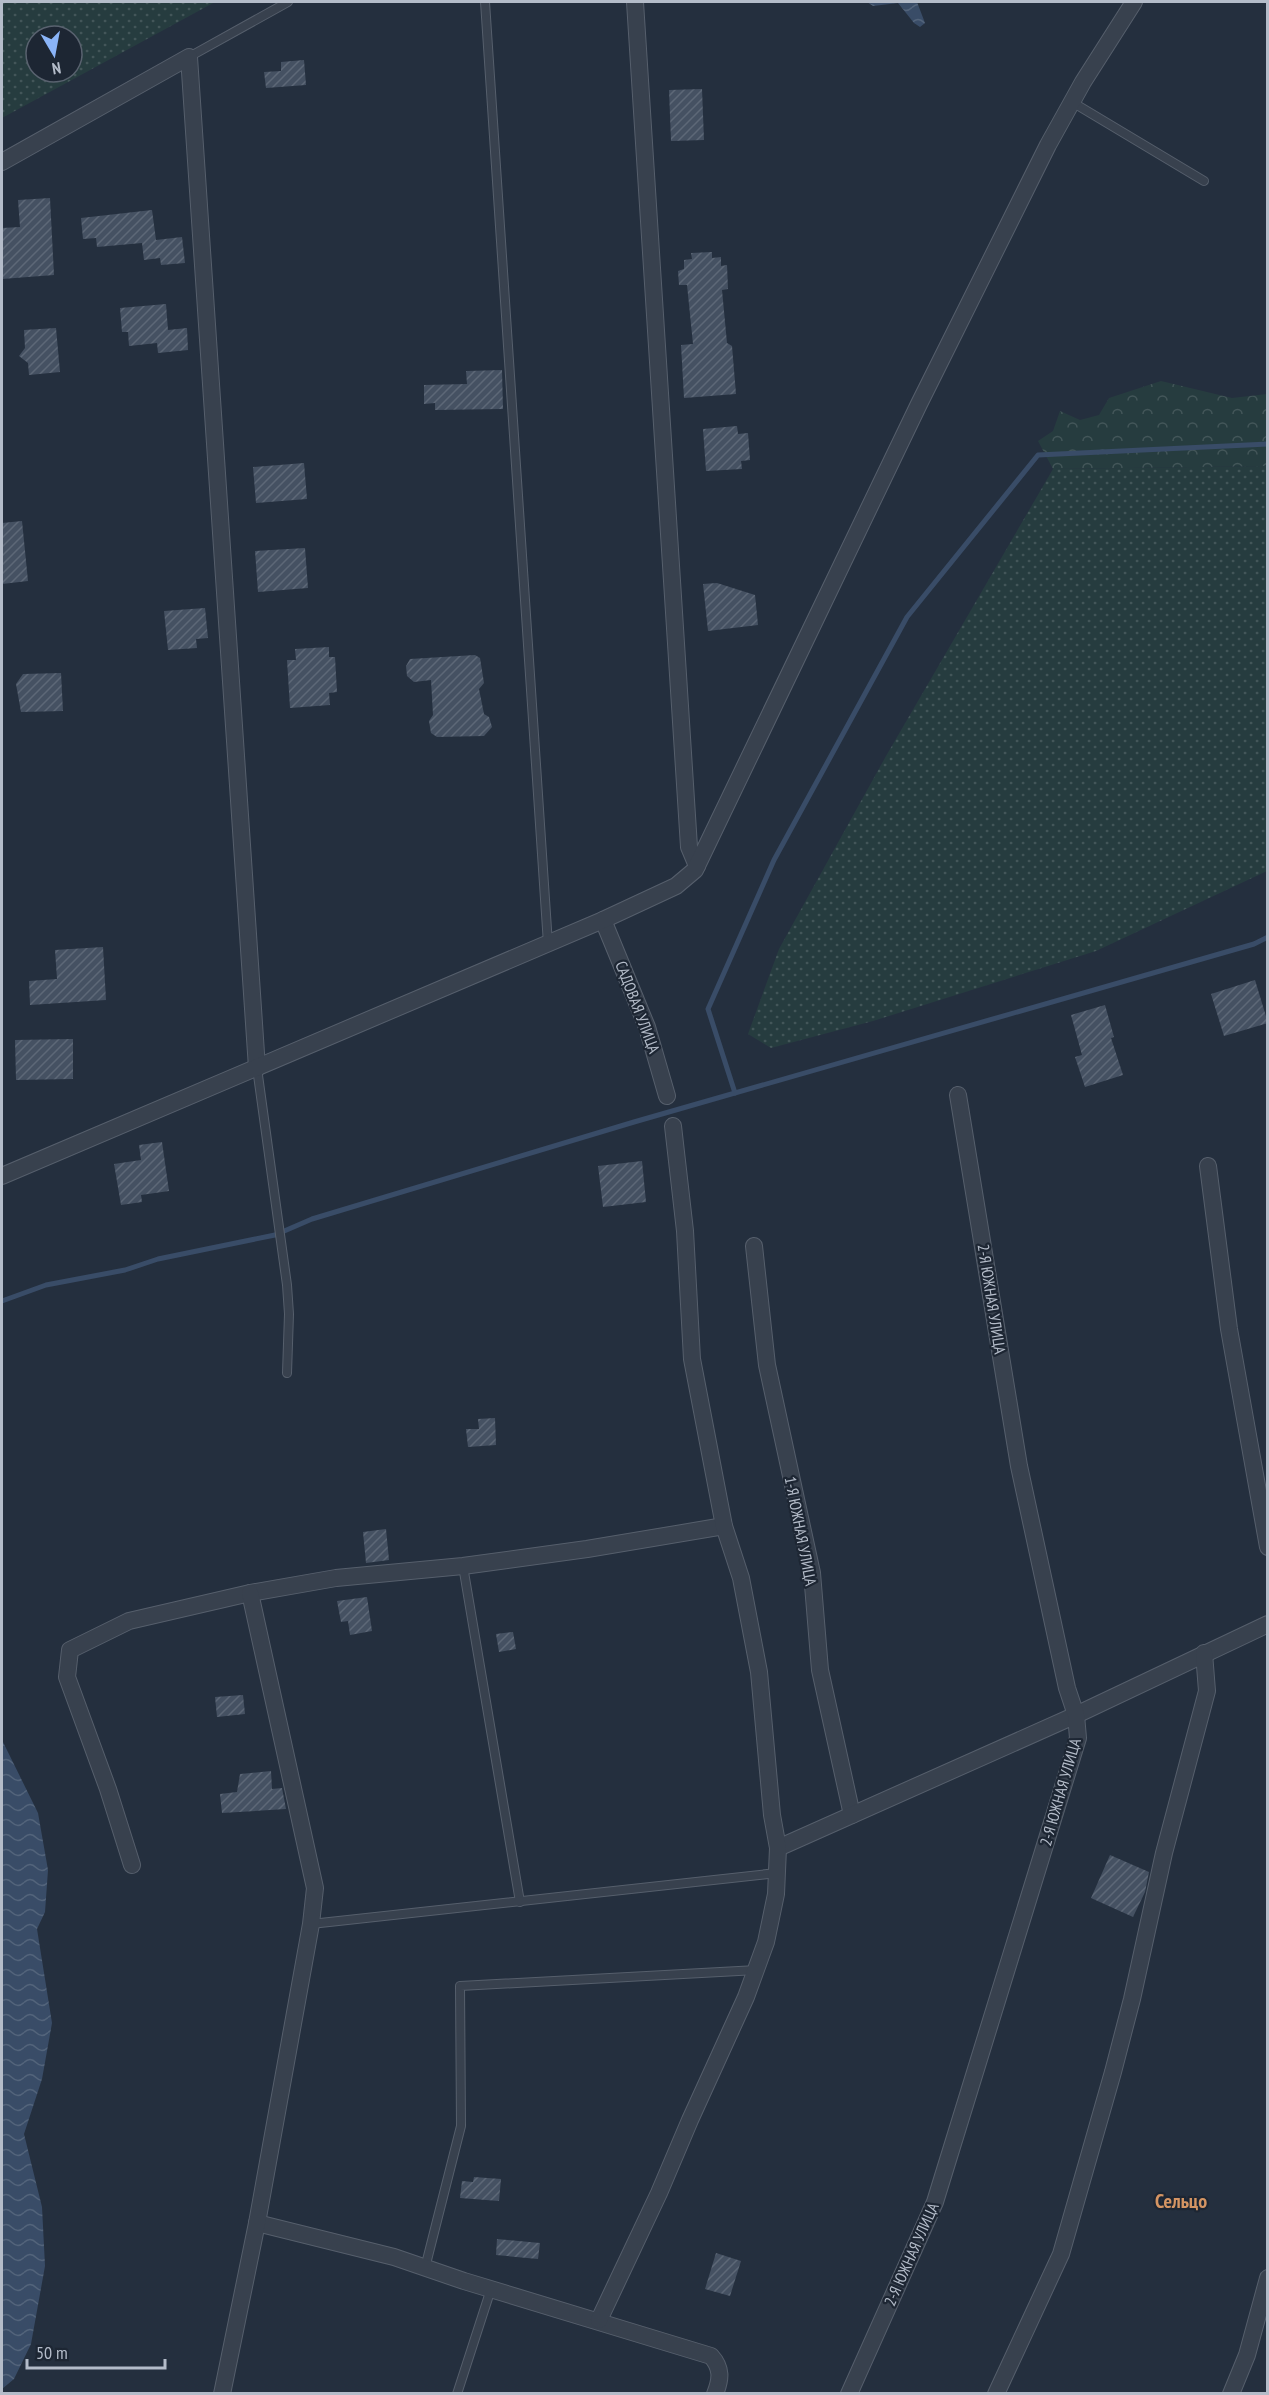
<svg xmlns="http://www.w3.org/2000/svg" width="1269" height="2395" viewBox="0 0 1269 2395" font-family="'PT Sans Narrow',sans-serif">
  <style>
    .green { fill: url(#green-dots); fill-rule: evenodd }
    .forest { fill: url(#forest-crowns) }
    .water { fill: url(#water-waves) }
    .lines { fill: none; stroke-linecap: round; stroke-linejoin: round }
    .stream { stroke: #394c67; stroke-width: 5 }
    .building { fill: url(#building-hatch) }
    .lane-casing { stroke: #565f6c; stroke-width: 10 }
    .street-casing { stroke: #565f6c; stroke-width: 18 }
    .lane { stroke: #38414e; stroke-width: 8 }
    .street { stroke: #38414e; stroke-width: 16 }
    .labels { text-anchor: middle; stroke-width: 4.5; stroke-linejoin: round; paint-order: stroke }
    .street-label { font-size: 16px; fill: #b4bcc9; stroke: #1d2633 }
    .quarter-label { font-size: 20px; font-weight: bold; fill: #d59563; stroke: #1d2633 }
  </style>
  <defs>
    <pattern id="green-dots" width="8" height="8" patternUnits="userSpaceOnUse" patternTransform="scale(1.5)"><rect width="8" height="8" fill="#263c3f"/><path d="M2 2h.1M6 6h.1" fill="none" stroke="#435659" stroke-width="1.8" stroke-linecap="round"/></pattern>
    <pattern id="forest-crowns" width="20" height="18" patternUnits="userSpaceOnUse" patternTransform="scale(1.5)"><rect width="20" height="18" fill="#263c3f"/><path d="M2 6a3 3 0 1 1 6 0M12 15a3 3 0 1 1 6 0" fill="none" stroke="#435659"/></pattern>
    <pattern id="water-waves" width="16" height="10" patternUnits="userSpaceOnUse" patternTransform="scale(1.5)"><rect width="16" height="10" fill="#394c67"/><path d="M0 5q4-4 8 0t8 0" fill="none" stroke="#53647b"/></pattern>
    <pattern id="building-hatch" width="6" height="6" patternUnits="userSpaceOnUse" patternTransform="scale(1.5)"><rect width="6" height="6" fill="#455162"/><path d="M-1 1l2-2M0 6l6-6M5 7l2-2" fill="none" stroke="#5d6877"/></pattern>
  </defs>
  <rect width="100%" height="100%" fill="#242f3e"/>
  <g class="green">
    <path d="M2,2H215L2,118ZM36,36H72V72H36Z"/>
    <polygon points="1267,466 1267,871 1096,951 873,1021 771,1048 748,1034 779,949 886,756 1053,469"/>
  </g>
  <polygon class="forest" points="1161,381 1232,398 1267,394 1267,466 1053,469 1038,441 1053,431 1060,411 1080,420 1099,415 1109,398"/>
  <g class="water">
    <polygon points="867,2 917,2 925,23 920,27 914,23 898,3 873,6"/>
    <polygon points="2,1740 38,1813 48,1870 45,1912 37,1929 52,2023 42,2079 24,2134 42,2207 45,2266 31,2344 14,2379 2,2389"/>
  </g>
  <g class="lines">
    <g class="stream">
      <polyline points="735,1093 708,1009 774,860 907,617 1038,455 1268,444"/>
      <polyline points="2,1301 46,1285 125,1270 158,1259 275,1235 312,1219 634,1122 1254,944 1268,937"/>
    </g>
  </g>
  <g class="building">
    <polygon points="304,60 306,85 266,88 264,72 281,71 281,62"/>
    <polygon points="702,89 704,140 671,141 669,90"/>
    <polygon points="50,198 54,275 2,279 2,228 20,227 18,200"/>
    <polygon points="152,210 156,240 182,237 185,263 161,265 160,258 144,260 142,243 97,247 96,238 83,239 81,218"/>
    <polygon points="712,252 712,258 721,257 721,266 727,265 728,289 722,290 727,343 732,346 736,394 684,398 681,345 693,344 687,285 679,285 678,271 684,269 684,260 692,259 691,253"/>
    <polygon points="166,304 168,330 187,328 188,350 158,353 157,343 129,346 128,332 122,332 120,308"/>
    <polygon points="56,328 60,372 29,375 28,363 19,356 25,348 24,330"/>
    <polygon points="502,370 503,409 435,410 435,403 424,404 424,385 467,384 466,371"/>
    <polygon points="737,426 738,434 748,433 750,460 741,461 742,469 706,471 703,429"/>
    <polygon points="304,463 307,499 256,503 253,467"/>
    <polygon points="22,521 28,581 2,584 2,523"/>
    <polygon points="305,548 308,588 258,592 255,551"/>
    <polygon points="717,583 755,595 758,625 708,631 703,584"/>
    <polygon points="205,608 208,638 196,639 197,648 168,650 164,611"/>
    <polygon points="329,647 329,657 335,657 337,692 329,693 330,705 290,708 287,660 296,660 295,649"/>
    <polygon points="475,655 480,658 484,683 479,689 484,714 489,717 492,727 484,736 437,737 431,733 429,721 433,715 431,680 414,682 407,676 406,666 410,659"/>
    <polygon points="61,673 63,711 21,712 16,684 23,674"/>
    <polygon points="103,947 106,1000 30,1005 29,981 57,979 55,950"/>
    <polygon points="1255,980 1268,1023 1224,1036 1211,994"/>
    <polygon points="1105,1005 1114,1037 1111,1038 1123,1075 1085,1087 1075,1057 1082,1055 1071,1015"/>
    <polygon points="73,1039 73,1079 16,1080 15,1040"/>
    <polygon points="162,1142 169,1191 141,1195 142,1202 121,1205 114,1164 141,1160 139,1145"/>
    <polygon points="642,1161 646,1202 603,1207 598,1166"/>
    <polygon points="495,1418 496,1445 468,1447 466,1429 479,1429 478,1419"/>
    <polygon points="386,1529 389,1560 366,1563 363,1532"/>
    <polygon points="367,1597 372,1631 350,1635 348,1621 341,1622 337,1601"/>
    <polygon points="513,1632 516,1649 499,1652 496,1634"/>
    <polygon points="243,1695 245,1714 217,1717 215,1697"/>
    <polygon points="271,1771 272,1789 282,1788 286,1809 222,1813 220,1794 237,1792 240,1774"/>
    <polygon points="1110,1855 1149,1872 1145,1892 1133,1917 1091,1898"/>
    <polygon points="474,2177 501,2179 499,2201 460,2198 462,2181 473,2182"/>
    <polygon points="497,2239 540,2243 538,2259 496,2255"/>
    <polygon points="716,2253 741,2261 730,2296 705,2289"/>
  </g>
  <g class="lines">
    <defs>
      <g id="lane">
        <polyline points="485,2 548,944"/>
        <polyline points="189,57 288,2"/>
        <polyline points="1072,102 1204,181"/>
        <polyline points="257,1068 287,1285 289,1314 287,1373"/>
        <polyline points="463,1566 520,1902"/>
        <polyline points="311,1924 777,1873"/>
        <polyline points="425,2268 461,2126 460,1986 757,1970"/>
        <polyline points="457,2394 491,2289"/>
      </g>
      <g id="street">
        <polyline points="635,2 689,847 697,866"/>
        <polyline points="2,162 189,57 257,1068"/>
        <polyline points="603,920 647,1027 667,1096"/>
        <polyline points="1208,1166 1229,1329 1268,1547"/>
        <polyline points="2,1176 603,920 676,886 695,870 919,404 1048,145 1083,82 1134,2"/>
        <polyline points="754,1246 767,1365 812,1573 820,1670 852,1815"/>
        <polyline points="778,1848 1076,1715 1268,1624"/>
        <polyline points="132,1865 108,1789 67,1677 70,1650 129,1621 250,1593 336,1578 463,1566 587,1549 724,1526"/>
        <path d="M257,2223L394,2257L464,2281L711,2356C722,2368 721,2379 715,2394"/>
        <polyline points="599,2320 659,2193 690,2120 746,1997 766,1942 776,1894 778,1848 772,1815 759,1672 741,1578 724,1526 692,1359 685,1231 673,1126"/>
        <polyline points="222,2394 257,2223 311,1924 315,1888 250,1593"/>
        <polyline points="849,2394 935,2202 1078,1738 1076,1715 1067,1688 1019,1466 958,1095"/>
        <polyline points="996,2394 1061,2254 1113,2072 1132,1999 1164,1853 1207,1691 1204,1653"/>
        <polyline points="1231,2394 1247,2355 1268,2278"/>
      </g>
    </defs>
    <use href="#lane" class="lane-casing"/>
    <use href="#street" class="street-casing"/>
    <use href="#lane" class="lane"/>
    <use href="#street" class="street"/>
  </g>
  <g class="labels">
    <g class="street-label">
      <text transform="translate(638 1007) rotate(69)" y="6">САДОВАЯ УЛИЦА</text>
      <text transform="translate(992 1299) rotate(81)" y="6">2-Я ЮЖНАЯ УЛИЦА</text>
      <text transform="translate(801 1531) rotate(79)" y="6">1-Я ЮЖНАЯ УЛИЦА</text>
      <text transform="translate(1060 1792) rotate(-74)" y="6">2-Я ЮЖНАЯ УЛИЦА</text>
      <text transform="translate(911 2254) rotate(-66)" y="6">2-Я ЮЖНАЯ УЛИЦА</text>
    </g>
    <g class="quarter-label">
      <text x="1181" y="2208">Сельцо</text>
    </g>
  </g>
  <rect width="1269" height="2395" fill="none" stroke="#b4bcc9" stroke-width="6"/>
  <g transform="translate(54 54) rotate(170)"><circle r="28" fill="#1d2633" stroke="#59626f" stroke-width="1.5"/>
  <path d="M0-4.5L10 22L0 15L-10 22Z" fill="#8ab4f8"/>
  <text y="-9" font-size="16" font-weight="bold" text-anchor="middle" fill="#b4bcc9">N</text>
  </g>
  <path d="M27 2359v9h138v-9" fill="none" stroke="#b4bcc9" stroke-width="3"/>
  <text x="36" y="2359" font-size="18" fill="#b4bcc9" stroke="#1d2633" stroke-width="4.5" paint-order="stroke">50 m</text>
</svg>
